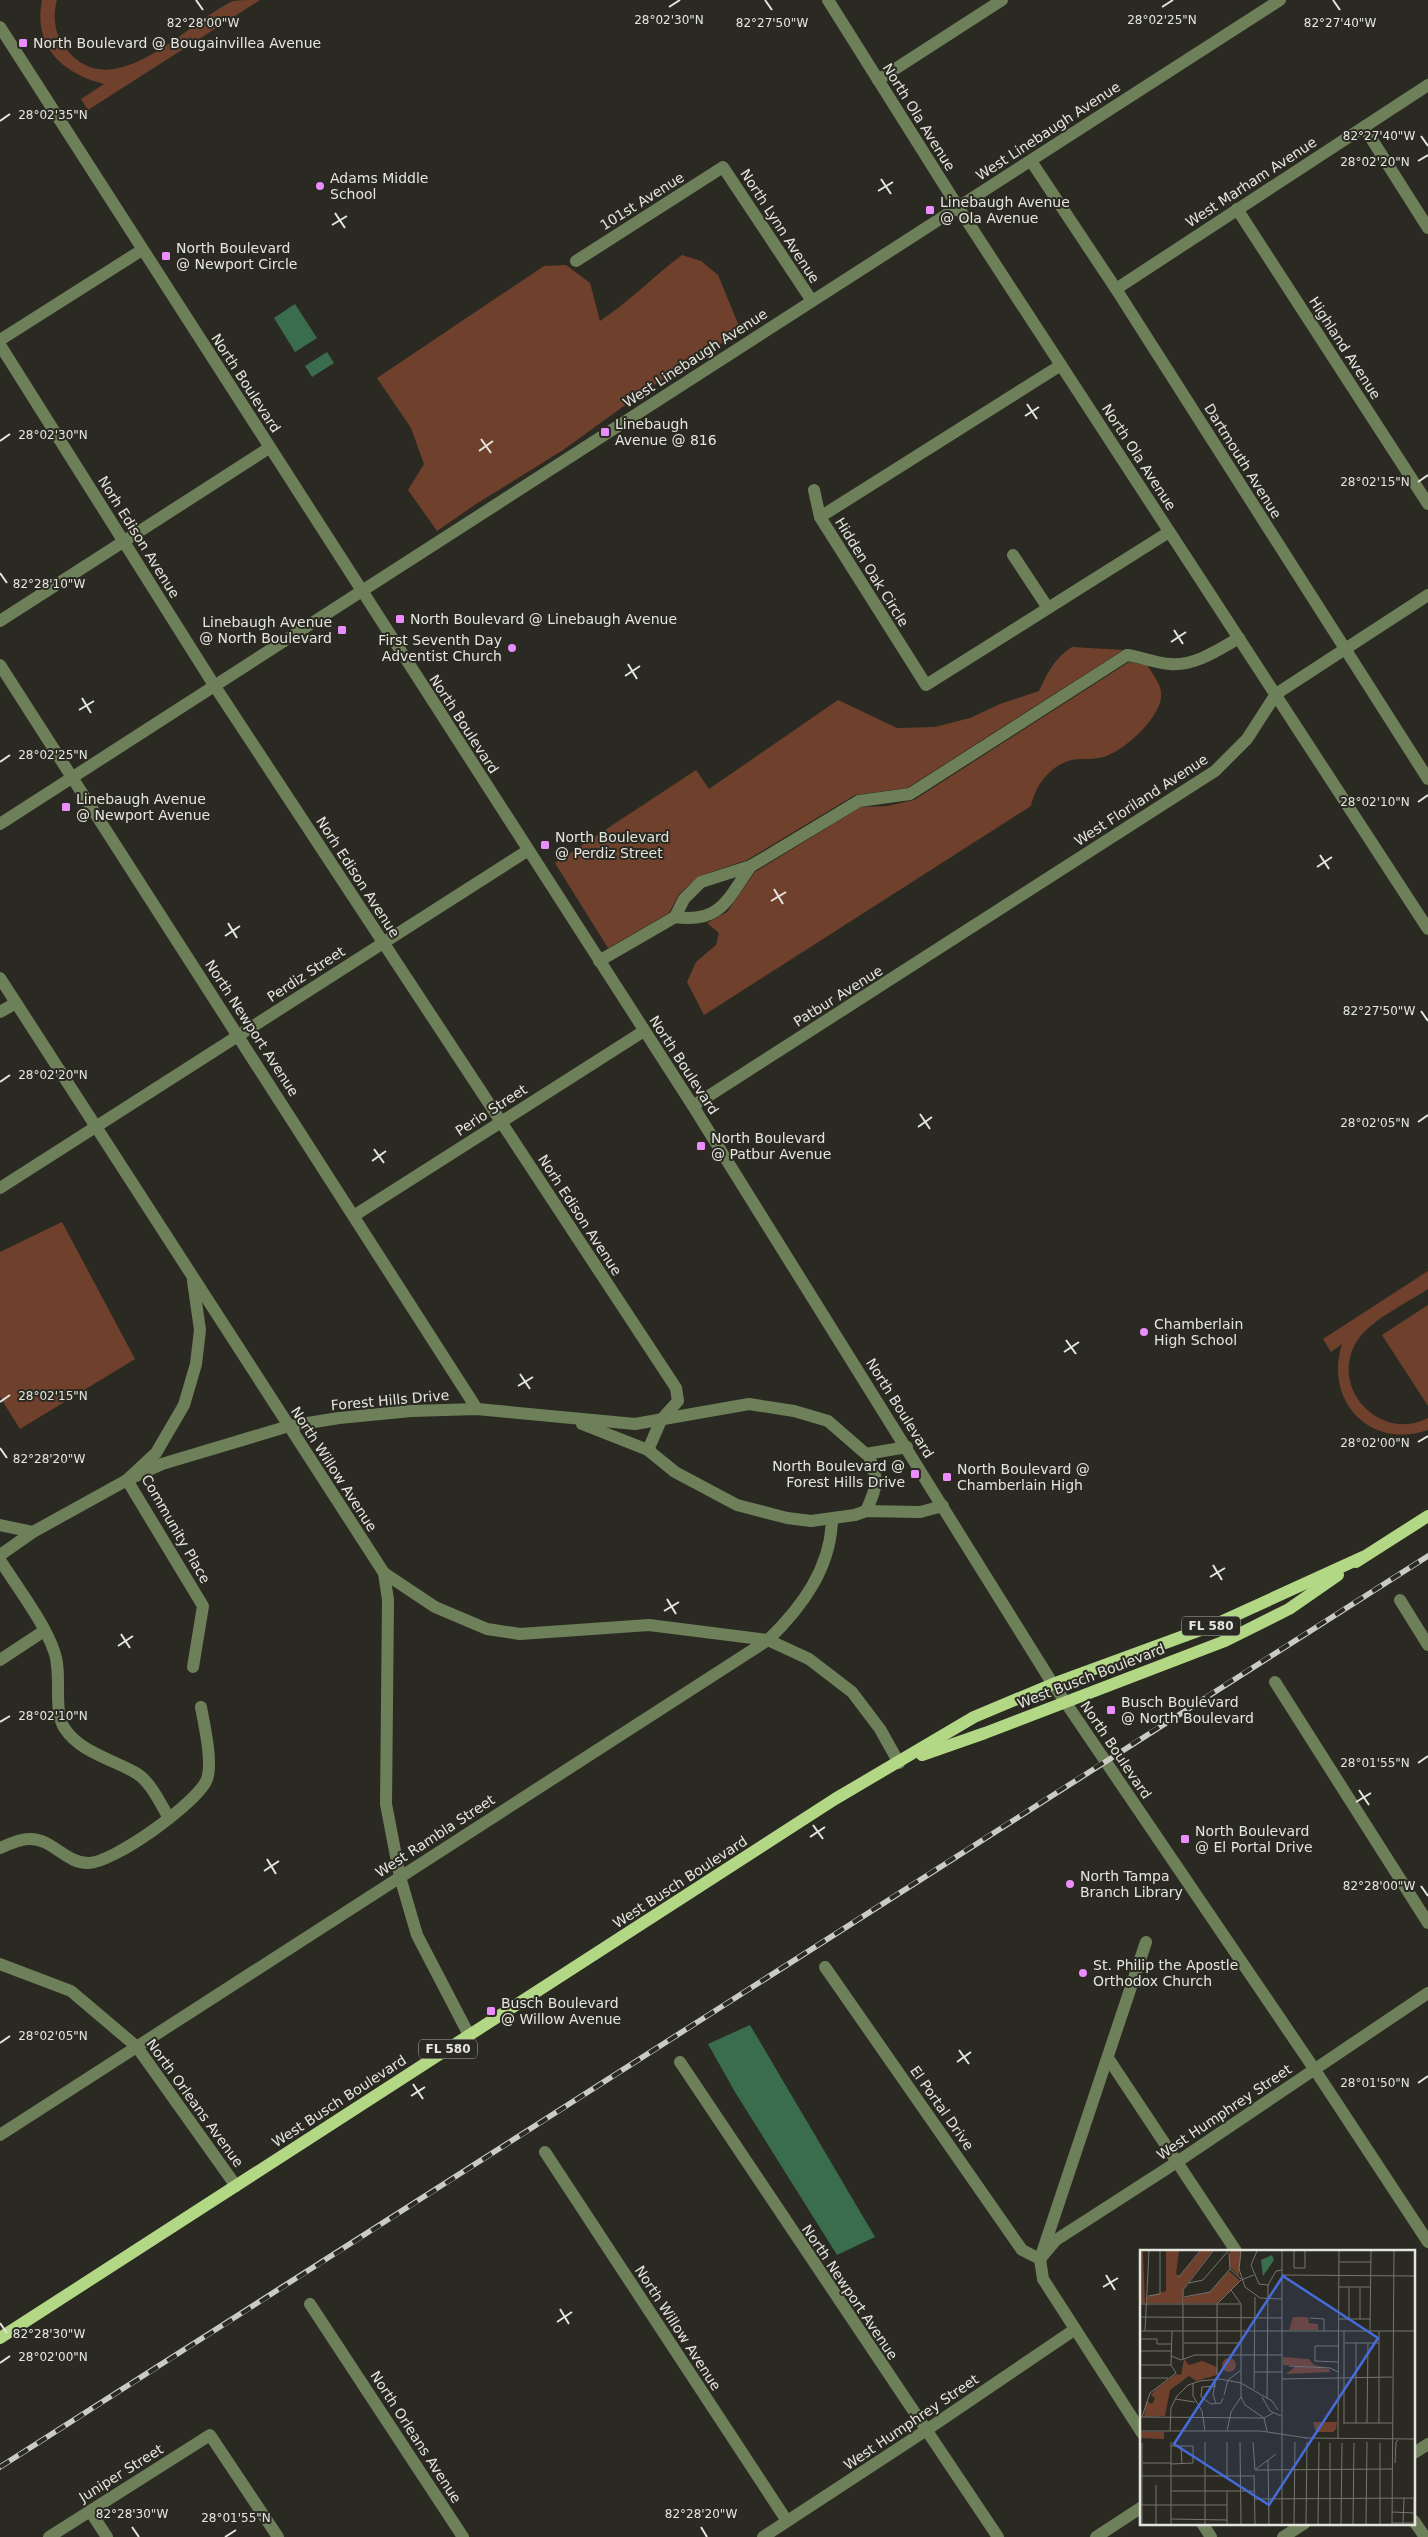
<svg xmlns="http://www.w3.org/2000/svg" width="1428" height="2537" viewBox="0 0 1428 2537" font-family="'DejaVu Sans',sans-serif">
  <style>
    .green { fill: #6f412d }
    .water { fill: #396d4e }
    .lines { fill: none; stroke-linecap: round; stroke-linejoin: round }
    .minor { stroke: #6e8059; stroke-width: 12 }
    .major { stroke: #b2d785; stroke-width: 12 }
    .rail-casing { stroke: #cbcbc5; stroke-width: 5.5 }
    .rail { stroke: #2b2a22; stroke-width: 4; stroke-dasharray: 11; stroke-linecap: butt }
    .ticks { fill: none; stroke: #e5e5df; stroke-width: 2 }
    .poi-dot { fill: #eb8dfc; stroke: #2b2a22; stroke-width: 2 }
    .labels { text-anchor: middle; stroke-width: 4; stroke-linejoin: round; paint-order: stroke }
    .shield { fill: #2b2a22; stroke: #adada6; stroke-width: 1 }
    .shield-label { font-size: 12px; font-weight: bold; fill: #e5e5df }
    .poi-label { font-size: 14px; fill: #e5e5df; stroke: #2b2a22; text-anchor: start }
    .street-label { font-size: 14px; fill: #e5e5df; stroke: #2b2a22 }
    .inset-road { fill: none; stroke: #75756e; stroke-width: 1 }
    .view { fill: #456cd9; fill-opacity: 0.15; stroke: #456cd9; stroke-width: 2.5 }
    .inset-edge { fill: none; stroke: #e5e5df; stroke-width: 2.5 }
    .ticks-label { font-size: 12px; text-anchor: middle; fill: #e5e5df; stroke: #2b2a22; stroke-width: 4; stroke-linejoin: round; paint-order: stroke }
  </style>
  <rect width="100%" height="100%" fill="#2b2a22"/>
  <g class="green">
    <path d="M42,0H57C52,19 55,35 67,50C114,108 189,21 233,1C240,0 252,0 260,0L88,110L81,99L104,84C62,73 33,47 42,0Z"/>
    <path d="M682,255L701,261L718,275L741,331L646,390L563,450L476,504L437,531L408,490L424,464L411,428L377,378L544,266L566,265L590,283L600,321C630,301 654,276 682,255Z"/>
    <path d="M1072,647L1123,650L907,788L855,795L747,860L699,876L679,894L669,913L608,948L555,863L696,770L709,789L838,700L897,728L935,727L970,718L1000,704L1039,691C1048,672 1054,659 1072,647Z"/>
    <path d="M1129,662L1147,665C1152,673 1160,683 1161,692C1164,715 1126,749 1106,756C1094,761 1080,757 1068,761C1048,768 1035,787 1031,806L704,1015L687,982L696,962L716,945L719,933L707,923L727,912L755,872L861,807L887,806L914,800Z"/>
    <polygon points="62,1222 135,1359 20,1429 0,1397 0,1252"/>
    <path d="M1428,1271V1289C1407,1303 1370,1320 1357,1341C1328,1387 1380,1443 1428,1418V1430C1370,1450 1324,1401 1342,1344L1331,1352L1323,1339Z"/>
    <polygon points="1428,1305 1428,1406 1382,1335"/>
  </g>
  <g class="water">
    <polygon points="295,304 317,338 295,352 274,318"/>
    <polygon points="327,352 334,363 312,377 305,366"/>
    <polygon points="750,2025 875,2237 837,2255 735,2092 708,2044"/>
  </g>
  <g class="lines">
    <g class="minor">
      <polyline points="828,0 958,207 1428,929"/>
      <polyline points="0,27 693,1106 1049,1678 1315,2070 1428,2242"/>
      <polyline points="878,80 1002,0"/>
      <polyline points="1364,127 1428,228"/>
      <polyline points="1031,161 1116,289 1428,779"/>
      <polyline points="1237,209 1428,504"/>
      <polyline points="576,261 723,167 812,301"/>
      <polyline points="1116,289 1428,85"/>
      <polyline points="0,340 142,250"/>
      <polyline points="0,345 214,685 676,1388 678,1401 661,1420 648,1450"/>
      <polyline points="1061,365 820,517 926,685 1169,532"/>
      <polyline points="814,490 820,517"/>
      <polyline points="1013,555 1048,608"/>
      <polyline points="0,621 269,448"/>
      <polyline points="0,665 477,1409"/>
      <polyline points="0,824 1280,0"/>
      <path d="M675,917C721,924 728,898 751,866"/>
      <path d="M599,961L675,917L684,899L701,882L751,866L859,801L910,794L1127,655C1141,657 1156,663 1170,664C1195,666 1218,650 1239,638"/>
      <polyline points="0,978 384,1573 388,1600 386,1804 400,1877 417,1935 469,2035"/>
      <polyline points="0,1012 16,1003"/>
      <polyline points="693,1106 1215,771 1247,739 1276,694 1428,595"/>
      <polyline points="0,1188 527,851"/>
      <polyline points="355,1215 644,1031"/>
      <polyline points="193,1281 200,1330 196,1364 184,1405 156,1453 127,1480 203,1606 193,1667"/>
      <polyline points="582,1424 648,1450 675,1472 737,1505 787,1518 811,1521 855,1515 866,1511 920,1512 943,1506"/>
      <path d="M866,1511C878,1484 879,1482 868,1454"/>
      <polyline points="0,1525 33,1532"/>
      <polyline points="0,1555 33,1532 127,1480 162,1464 289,1426 339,1418 411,1411 477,1409 635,1424 749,1404 794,1411 828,1421 866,1454 907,1447"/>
      <path d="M0,1560C17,1587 44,1622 54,1651C63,1675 52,1710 65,1729C80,1752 114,1760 136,1773C151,1782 160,1803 169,1818"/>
      <polyline points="384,1573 435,1607 487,1629 520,1634 649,1625 768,1640 809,1659 852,1692 880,1729 899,1763"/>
      <polyline points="1400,1600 1428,1645"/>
      <polyline points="0,1660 44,1631"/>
      <polyline points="1275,1682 1428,1923"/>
      <path d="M0,1848C9,1844 20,1839 29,1839C52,1838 65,1863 88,1863C112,1864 199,1802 207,1779C213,1762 204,1724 201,1707"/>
      <polyline points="0,1964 71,1991 137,2047 236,2186"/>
      <polyline points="825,1967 1022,2250 1040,2259 1056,2240 1177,2162 1428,1993"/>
      <polyline points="1108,2058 1236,2251"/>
      <polyline points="680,2062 998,2537"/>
      <path d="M0,2135L768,1640C802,1607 831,1568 832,1519"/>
      <polyline points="545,2152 787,2521"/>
      <polyline points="310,2304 463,2537"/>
      <polyline points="1142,2433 1043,2279 1040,2259 1146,1942"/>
      <polyline points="1414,2453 1428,2444"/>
      <polyline points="90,2511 107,2537"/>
      <polyline points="1414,2521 1425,2537"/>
      <polyline points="1202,2523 1211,2537"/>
      <polyline points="49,2537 210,2435 278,2537"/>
      <polyline points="763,2537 925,2431 1074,2330"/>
      <polyline points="1096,2537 1142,2507"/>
      <polyline points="1283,2537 1305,2523"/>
    </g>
    <g class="major">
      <polyline points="1356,1562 1428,1516"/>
      <polyline points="922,1755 985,1733 1225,1641 1289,1609 1338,1575"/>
      <polyline points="0,2338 835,1799 974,1717 1053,1684 1214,1625 1363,1557"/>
    </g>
    <defs>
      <path id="rail" d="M0,2467C477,2165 951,1858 1428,1556"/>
    </defs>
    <use href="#rail" class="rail-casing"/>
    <use href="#rail" class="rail"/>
  </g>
  <path class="ticks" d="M196,0L203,10M765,0L772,10M1333,0L1340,10M669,7L680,0M1162,7L1173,0M0,121L10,114M1421,136L1428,146M1418,161L1428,155M881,179L891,194M878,191L893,182M335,213L345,228M332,225L347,216M1027,404L1037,419M1025,416L1039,407M481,439L491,453M0,441L10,434M479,451L493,441M1418,482L1428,475M0,573L7,583M1174,630L1183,644M1171,642L1186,632M628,664L637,679M625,676L640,666M82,698L91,713M79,710L94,701M0,762L10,755M1418,802L1428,795M1320,855L1329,869M1317,867L1332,857M774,889L783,904M771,901L786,892M228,923L237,938M225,936L240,926M1421,1011L1428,1021M0,1082L10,1075M920,1114L930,1129M1418,1122L1428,1115M918,1127L932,1117M374,1149L384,1163M372,1161L386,1151M1066,1340L1076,1354M1064,1352L1079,1342M520,1374L530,1389M518,1386L533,1377M0,1402L10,1395M1418,1442L1428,1436M0,1448L7,1458M1213,1565L1222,1580M1210,1577L1225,1568M667,1599L676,1614M664,1611L679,1602M121,1634L130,1648M118,1646L133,1636M0,1722L10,1716M1418,1763L1428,1756M1359,1790L1369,1805M1356,1802L1371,1793M813,1825L823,1839M810,1837L825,1827M267,1859L276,1874M264,1871L279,1861M1421,1886L1428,1896M0,2043L10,2036M959,2050L969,2064M957,2062L971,2052M1418,2083L1428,2076M413,2084L423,2099M411,2096L425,2087M1106,2275L1115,2290M1103,2287L1118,2278M560,2309L569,2324M557,2322L572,2312M0,2323L7,2333M0,2363L10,2356M132,2527L139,2537M701,2527L707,2537M225,2537L236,2530"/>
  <g class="poi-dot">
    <rect x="18" y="38" width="10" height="10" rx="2.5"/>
    <circle cx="320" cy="186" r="5"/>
    <rect x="925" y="205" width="10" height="10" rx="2.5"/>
    <rect x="161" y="251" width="10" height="10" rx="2.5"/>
    <rect x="600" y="427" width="10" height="10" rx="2.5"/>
    <rect x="395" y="614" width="10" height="10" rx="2.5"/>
    <rect x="337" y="625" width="10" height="10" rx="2.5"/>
    <circle cx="512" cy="648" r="5"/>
    <rect x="61" y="802" width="10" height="10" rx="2.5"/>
    <rect x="540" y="840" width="10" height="10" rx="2.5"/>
    <rect x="696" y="1141" width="10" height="10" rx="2.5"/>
    <circle cx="1144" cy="1332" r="5"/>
    <rect x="910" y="1469" width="10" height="10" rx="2.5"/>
    <rect x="942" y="1472" width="10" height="10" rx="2.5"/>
    <rect x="1106" y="1705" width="10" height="10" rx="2.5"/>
    <rect x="1180" y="1834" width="10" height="10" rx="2.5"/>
    <circle cx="1070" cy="1884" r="5"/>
    <circle cx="1083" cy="1973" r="5"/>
    <rect x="486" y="2006" width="10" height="10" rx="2.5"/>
  </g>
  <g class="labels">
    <g class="shield">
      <rect x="1182" y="1616.5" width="58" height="19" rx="4"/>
      <rect x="419" y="2039.5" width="58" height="19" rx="4"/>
    </g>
    <g class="shield-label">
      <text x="1211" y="1630">FL 580</text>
      <text x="448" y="2053">FL 580</text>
    </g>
    <g class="poi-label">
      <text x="33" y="48">North Boulevard @ Bougainvillea Avenue</text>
      <text x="330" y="183">Adams Middle<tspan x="330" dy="16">School</tspan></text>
      <text x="940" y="207">Linebaugh Avenue<tspan x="940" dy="16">@ Ola Avenue</tspan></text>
      <text x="176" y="253">North Boulevard<tspan x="176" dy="16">@ Newport Circle</tspan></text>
      <text x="615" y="429">Linebaugh<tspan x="615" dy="16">Avenue @ 816</tspan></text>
      <text x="410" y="624">North Boulevard @ Linebaugh Avenue</text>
      <text x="332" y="627" text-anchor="end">Linebaugh Avenue<tspan x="332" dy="16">@ North Boulevard</tspan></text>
      <text x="502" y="645" text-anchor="end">First Seventh Day<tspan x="502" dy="16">Adventist Church</tspan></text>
      <text x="76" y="804">Linebaugh Avenue<tspan x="76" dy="16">@ Newport Avenue</tspan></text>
      <text x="555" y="842">North Boulevard<tspan x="555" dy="16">@ Perdiz Street</tspan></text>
      <text x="711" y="1143">North Boulevard<tspan x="711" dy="16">@ Patbur Avenue</tspan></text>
      <text x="1154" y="1329">Chamberlain<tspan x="1154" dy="16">High School</tspan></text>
      <text x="905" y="1471" text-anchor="end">North Boulevard @<tspan x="905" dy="16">Forest Hills Drive</tspan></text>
      <text x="957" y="1474">North Boulevard @<tspan x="957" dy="16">Chamberlain High</tspan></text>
      <text x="1121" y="1707">Busch Boulevard<tspan x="1121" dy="16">@ North Boulevard</tspan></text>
      <text x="1195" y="1836">North Boulevard<tspan x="1195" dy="16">@ El Portal Drive</tspan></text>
      <text x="1080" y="1881">North Tampa<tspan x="1080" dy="16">Branch Library</tspan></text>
      <text x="1093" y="1970">St. Philip the Apostle<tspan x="1093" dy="16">Orthodox Church</tspan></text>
      <text x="501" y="2008">Busch Boulevard<tspan x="501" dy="16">@ Willow Avenue</tspan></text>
    </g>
    <g class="street-label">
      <text transform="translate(919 117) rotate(58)" y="5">North Ola Avenue</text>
      <text transform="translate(1048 131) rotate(-33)" y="5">West Linebaugh Avenue</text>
      <text transform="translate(1251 182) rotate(-33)" y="5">West Marham Avenue</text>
      <text transform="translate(642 201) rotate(-32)" y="5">101st Avenue</text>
      <text transform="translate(780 226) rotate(57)" y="5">North Lynn Avenue</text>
      <text transform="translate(1345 348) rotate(57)" y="5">Highland Avenue</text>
      <text transform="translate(695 358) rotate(-33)" y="5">West Linebaugh Avenue</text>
      <text transform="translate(246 383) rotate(57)" y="5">North Boulevard</text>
      <text transform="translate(1139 457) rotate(57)" y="5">North Ola Avenue</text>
      <text transform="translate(1243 461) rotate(58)" y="5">Dartmouth Avenue</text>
      <text transform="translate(139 537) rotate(58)" y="5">Norh Edison Avenue</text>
      <text transform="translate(872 572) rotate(58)" y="5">Hidden Oak Circle</text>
      <text transform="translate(464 724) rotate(57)" y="5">North Boulevard</text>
      <text transform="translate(1141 800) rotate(-33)" y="5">West Floriland Avenue</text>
      <text transform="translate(358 877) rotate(57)" y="5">Norh Edison Avenue</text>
      <text transform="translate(306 974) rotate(-33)" y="5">Perdiz Street</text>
      <text transform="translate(838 996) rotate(-32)" y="5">Patbur Avenue</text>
      <text transform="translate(252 1028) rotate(57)" y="5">North Newport Avenue</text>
      <text transform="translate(684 1065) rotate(57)" y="5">North Boulevard</text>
      <text transform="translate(491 1110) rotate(-33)" y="5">Perio Street</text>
      <text transform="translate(580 1215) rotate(57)" y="5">Norh Edison Avenue</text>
      <text transform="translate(390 1400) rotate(-5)" y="5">Forest Hills Drive</text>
      <text transform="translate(900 1408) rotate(58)" y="5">North Boulevard</text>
      <text transform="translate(334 1469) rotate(57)" y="5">North Willow Avenue</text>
      <text transform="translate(176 1529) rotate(60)" y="5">Community Place</text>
      <text transform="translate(1091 1676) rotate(-21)" y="5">West Busch Boulevard</text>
      <text transform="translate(1116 1750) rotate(56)" y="5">North Boulevard</text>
      <text transform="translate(435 1836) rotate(-33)" y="5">West Rambla Street</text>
      <text transform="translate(680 1882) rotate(-33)" y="5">West Busch Boulevard</text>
      <text transform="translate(339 2101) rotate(-33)" y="5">West Busch Boulevard</text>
      <text transform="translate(195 2103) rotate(54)" y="5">North Orleans Avenue</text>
      <text transform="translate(942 2108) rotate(55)" y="5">El Portal Drive</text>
      <text transform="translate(1224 2112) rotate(-34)" y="5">West Humphrey Street</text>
      <text transform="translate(850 2292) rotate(56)" y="5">North Newport Avenue</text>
      <text transform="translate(678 2328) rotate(57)" y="5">North Willow Avenue</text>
      <text transform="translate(911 2422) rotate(-34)" y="5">West Humphrey Street</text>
      <text transform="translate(416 2437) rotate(57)" y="5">North Orleans Avenue</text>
      <text transform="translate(121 2473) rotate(-32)" y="5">Juniper Street</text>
    </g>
  </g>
  <g transform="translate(1140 2250)">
    <rect width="275" height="275" fill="#2b2a22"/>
    <path d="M0,1H3L5,53L0,54ZM26,1H39L36,24L40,26L61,1H72L43,39V53H7L6,47L26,41ZM90,1H101L99,26L90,17ZM89,21L100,31L77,53H44V48L70,42ZM153,67H168L169,73L178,74V80H149ZM143,107L169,109L174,115L190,118L143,115ZM82 115a7 7 0 1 1 14 0a7 7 0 1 1-14 0ZM44,109L49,115L62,111L77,117V125L56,131L49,126L30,140L25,166L4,167L6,151L12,154L15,148L11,145L15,140L36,124L41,125ZM156,116L189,119L190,122L146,124ZM173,172H197L196,179L193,182H176ZM0,182H24V189L0,188Z" fill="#6f412d"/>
    <path d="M132,5L134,10L123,26L121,10Z" fill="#396d4e"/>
    <path class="inset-road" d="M101,1L99,19L105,37L120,48L142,49M117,1L111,15L119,34L128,35L136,21L142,20M154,1V18H165V1M89,3L90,19L101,29M199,12H231M142,25L275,26M38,28L60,1M49,33L63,30L88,1M199,37H230M8,46L20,44V1M44,47L70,42L90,19M0,54H100M0,67L142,68M170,68L184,69V81M198,69H230M209,69V37M220,69V37M0,81H275M5,81L9,1M230,81L231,1M0,89H17V94H31M44,93H101M205,93H239M0,101H31M31,106L41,110L55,105H142M43,109V40L73,1M198,112L175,111V96H198M0,115H31M149,116L190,118L198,122M115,122H142M77,125V54L101,30L114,25M0,128H28M76,129L73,144L76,154M142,129L252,127M53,133V146L62,161L65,181M76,136L62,137L61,147L71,154L81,153L83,148M114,139L115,47M84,145L88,130L101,120M101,147L105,155L124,168L127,181M122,147L130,161L141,166M127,148L128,35M35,149L55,152M0,167L124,168L133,163M2,167L10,143L36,123L31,115L32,81M203,173H252M204,173V81M216,173V93M227,173L228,93M239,173V81M0,181H121L167,188M30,181L31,158L37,146L48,135L60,131L80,129L101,133L132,151L138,160M87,181L91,162L101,147V54L91,40M165,188L275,189M198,188L199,1M31,192V274M65,192V274M87,192V227M100,192L101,274M113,192L115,220L252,219M31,196H53V213L31,214M41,196L42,214M128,210L129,274M3,213H31M255,213L256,192L258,190M116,219L136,204M114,225L115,274M0,226H114M31,241H114M87,241V274M274,248V274M114,249L275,248M0,255H87M252,262L274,263M31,269L87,270M252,273H274M2,274V193M16,274V235M142,274V1M154,274L155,192M166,274L167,192M178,274L179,192M190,274V193M201,274L202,193M213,274L214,193M226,274L227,192M240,274V193M252,274L254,1M263,274L264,248"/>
    <path class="view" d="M143,26L238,88L129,255L34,194Z"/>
    <rect width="275" height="275" class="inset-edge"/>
  </g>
  <g class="ticks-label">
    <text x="669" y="24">28°02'30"N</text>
    <text x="1162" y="24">28°02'25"N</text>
    <text x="1340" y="27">82°27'40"W</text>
    <text x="203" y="27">82°28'00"W</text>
    <text x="772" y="27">82°27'50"W</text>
    <text x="53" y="119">28°02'35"N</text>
    <text x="1379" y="140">82°27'40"W</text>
    <text x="1375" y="166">28°02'20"N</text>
    <text x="53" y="439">28°02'30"N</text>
    <text x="1375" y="486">28°02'15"N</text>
    <text x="49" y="588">82°28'10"W</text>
    <text x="53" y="759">28°02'25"N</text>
    <text x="1375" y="806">28°02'10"N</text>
    <text x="1379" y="1015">82°27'50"W</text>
    <text x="53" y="1079">28°02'20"N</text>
    <text x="1375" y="1127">28°02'05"N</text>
    <text x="53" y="1400">28°02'15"N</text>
    <text x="1375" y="1447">28°02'00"N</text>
    <text x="49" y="1463">82°28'20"W</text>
    <text x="53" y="1720">28°02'10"N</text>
    <text x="1375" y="1767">28°01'55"N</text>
    <text x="1379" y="1890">82°28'00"W</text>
    <text x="53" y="2040">28°02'05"N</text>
    <text x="1375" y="2087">28°01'50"N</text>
    <text x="49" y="2338">82°28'30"W</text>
    <text x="53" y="2361">28°02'00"N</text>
    <text x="132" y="2518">82°28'30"W</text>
    <text x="701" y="2518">82°28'20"W</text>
    <text x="236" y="2522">28°01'55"N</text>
  </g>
</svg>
